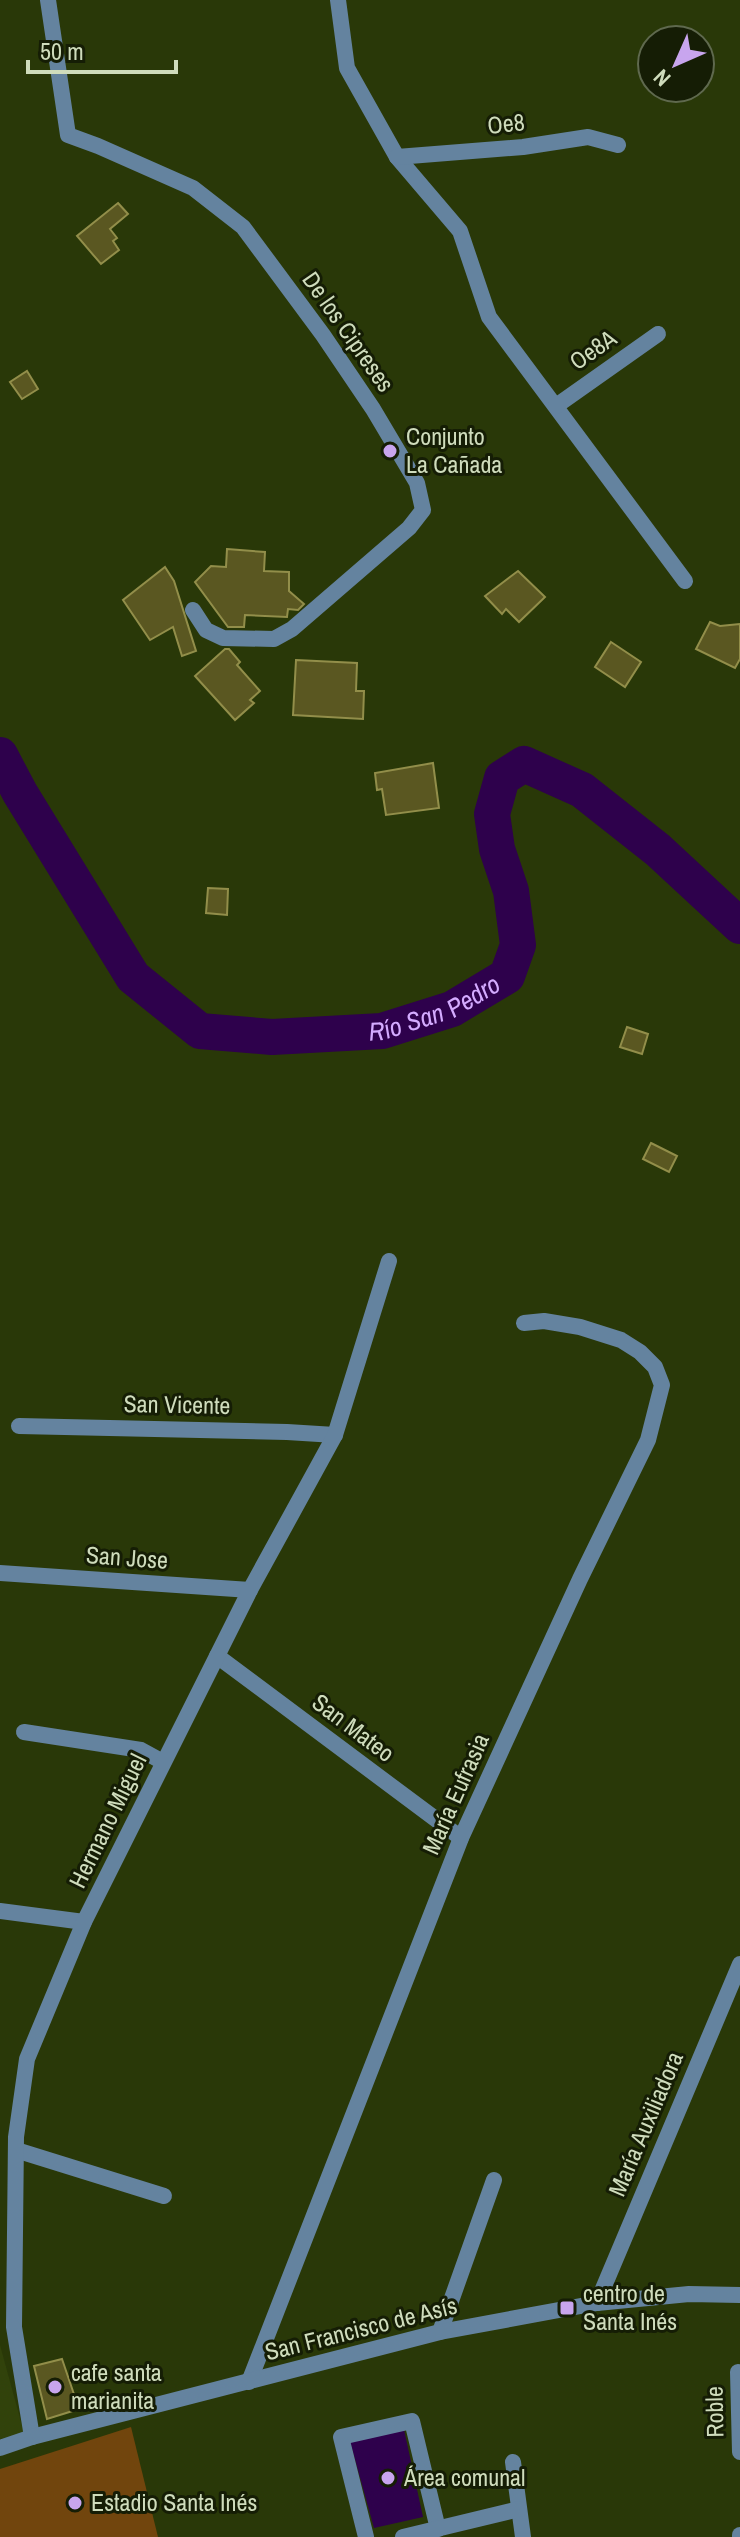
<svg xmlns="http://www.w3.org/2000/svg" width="740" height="2537" viewBox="0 0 740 2537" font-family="'Archivo Narrow',sans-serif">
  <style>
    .built { fill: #31420b }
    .green { fill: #71450d }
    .water { fill: #2e014c }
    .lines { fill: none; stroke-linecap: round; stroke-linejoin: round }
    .river { stroke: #2e014c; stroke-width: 36 }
    .building { fill: #5a5721; stroke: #928e4a; stroke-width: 2 }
    .street { stroke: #64839f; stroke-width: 16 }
    .poi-dot { fill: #c8a5ee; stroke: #151d05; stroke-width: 3 }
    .labels { text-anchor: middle; stroke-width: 6; stroke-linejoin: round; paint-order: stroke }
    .street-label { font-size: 24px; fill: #cfdcbc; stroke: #151d05 }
    .poi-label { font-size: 24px; fill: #cfdcbc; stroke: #151d05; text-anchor: start }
    .water-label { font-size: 26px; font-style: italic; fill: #d4abff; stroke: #151d05 }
  </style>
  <rect width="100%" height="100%" fill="#293808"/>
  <polygon class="built" points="0,2345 24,2433 0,2439"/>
  <polygon class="green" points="131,2427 158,2537 0,2537 0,2469"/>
  <polygon class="water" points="403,2425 423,2517 374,2528 349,2438"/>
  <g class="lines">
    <path class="river" id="s1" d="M0,755L20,793L133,977L200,1031L272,1037L382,1031L452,1009L507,976L518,945L511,891L497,849L492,814L502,778L524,764L582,790L658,850L740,926"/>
  </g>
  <g class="building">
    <polygon points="118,203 128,214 110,229 117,238 113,241 119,250 101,264 77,236"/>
    <polygon points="27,371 38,389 22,399 10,382"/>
    <polygon points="227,549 265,552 264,571 289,572 289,591 304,604 298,610 288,609 287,617 245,615 244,627 228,627 195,582 211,566 226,567"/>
    <polygon points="165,567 174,581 196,651 182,656 173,627 150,640 123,600"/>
    <polygon points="518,571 545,597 519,622 506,609 502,614 485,596"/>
    <polygon points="710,622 720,626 740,624 740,659 735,668 696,649"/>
    <polygon points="611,642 641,662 625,687 595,667"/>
    <polygon points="225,649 229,649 240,662 237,665 260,691 250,700 254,703 235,720 195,676"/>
    <polygon points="296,660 357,663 356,691 364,691 363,719 293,715"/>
    <polygon points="433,763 439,808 386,815 382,789 377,790 375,773"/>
    <polygon points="208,888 228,889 227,915 206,913"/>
    <polygon points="627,1027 648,1034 642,1054 620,1047"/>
    <polygon points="651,1143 677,1156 669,1172 643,1159"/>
    <polygon points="62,2359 79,2409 47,2419 34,2366"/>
  </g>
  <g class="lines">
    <g class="street">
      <polyline points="48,0 68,135 98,146 193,188 243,227 323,335 373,409 417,483 423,510 409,528 292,629 274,639 223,638 206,630 193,610"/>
      <polyline points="338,0 347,68 397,157 460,231 489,317 685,581"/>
      <polyline points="397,157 523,147 588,137 618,145"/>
      <polyline points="556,406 658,334"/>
      <polyline points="19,1426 287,1432 335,1435"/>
      <polyline points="0,1573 250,1590"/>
      <polyline points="217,1656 461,1838"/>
      <polyline points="24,1732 141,1750 163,1762"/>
      <polyline points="0,1911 84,1922"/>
      <polyline points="16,2150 164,2196"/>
      <polyline points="597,2303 740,1964"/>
      <polyline points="440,2332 494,2180"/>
      <polyline points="738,2372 740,2452"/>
      <polyline points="249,2382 461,1838 580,1579 648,1440 662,1385 655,1367 640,1352 621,1340 580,1327 544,1321 524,1323"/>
      <polyline points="32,2437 14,2327 16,2137 27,2059 84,1922 250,1590 335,1435 389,1261"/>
      <polyline points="0,2448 32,2437 440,2332 597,2303 689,2294 740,2295"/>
      <polyline points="513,2462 523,2537"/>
      <polyline points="366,2537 341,2437 412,2421 438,2529"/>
      <polyline points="403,2537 519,2509"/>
      <polyline points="740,2537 740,2535"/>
    </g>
  </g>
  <g class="poi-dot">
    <circle cx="390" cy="451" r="8"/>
    <rect x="559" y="2300" width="16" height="16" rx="4"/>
    <circle cx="55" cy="2387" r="8"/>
    <circle cx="388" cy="2478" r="8"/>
    <circle cx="75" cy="2503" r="8"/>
  </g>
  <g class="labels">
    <g class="street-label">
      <text transform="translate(506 124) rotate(-6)" y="8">Oe8</text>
      <text transform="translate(348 332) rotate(55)" y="8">De los Cipreses</text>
      <text transform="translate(593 350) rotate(-35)" y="8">Oe8A</text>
      <text transform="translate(177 1405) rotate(1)" y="8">San Vicente</text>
      <text transform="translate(127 1558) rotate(4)" y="8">San Jose</text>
      <text transform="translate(353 1728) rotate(37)" y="8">San Mateo</text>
      <text transform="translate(456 1794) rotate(-66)" y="8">María Eufrasia</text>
      <text transform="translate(108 1821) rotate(-64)" y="8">Hermano Miguel</text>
      <text transform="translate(646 2124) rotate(-67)" y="8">María Auxiliadora</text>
      <text transform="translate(361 2329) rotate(-14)" y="8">San Francisco de Asís</text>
      <text transform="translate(715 2412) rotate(-91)" y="8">Roble</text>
    </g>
    <g class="poi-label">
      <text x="406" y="445">Conjunto<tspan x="406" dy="28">La Cañada</tspan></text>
      <text x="583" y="2302">centro de<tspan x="583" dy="28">Santa Inés</tspan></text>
      <text x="71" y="2381">cafe santa<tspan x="71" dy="28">marianita</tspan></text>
      <text x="404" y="2486">Área comunal</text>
      <text x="91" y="2511">Estadio Santa Inés</text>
    </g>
    <g class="water-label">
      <text dy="9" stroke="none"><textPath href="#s1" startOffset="584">Río San Pedro</textPath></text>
    </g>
  </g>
  <g transform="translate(676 64) rotate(225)"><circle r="38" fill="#151d05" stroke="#5f694e" stroke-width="2"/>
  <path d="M0-6L14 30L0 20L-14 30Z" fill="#c8a5ee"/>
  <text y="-12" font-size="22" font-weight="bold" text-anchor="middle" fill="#cfdcbc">N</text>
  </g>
  <path d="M28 60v12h148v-12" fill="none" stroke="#cfdcbc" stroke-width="4"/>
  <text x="40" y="60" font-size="24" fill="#cfdcbc" stroke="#151d05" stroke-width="6" paint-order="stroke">50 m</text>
</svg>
